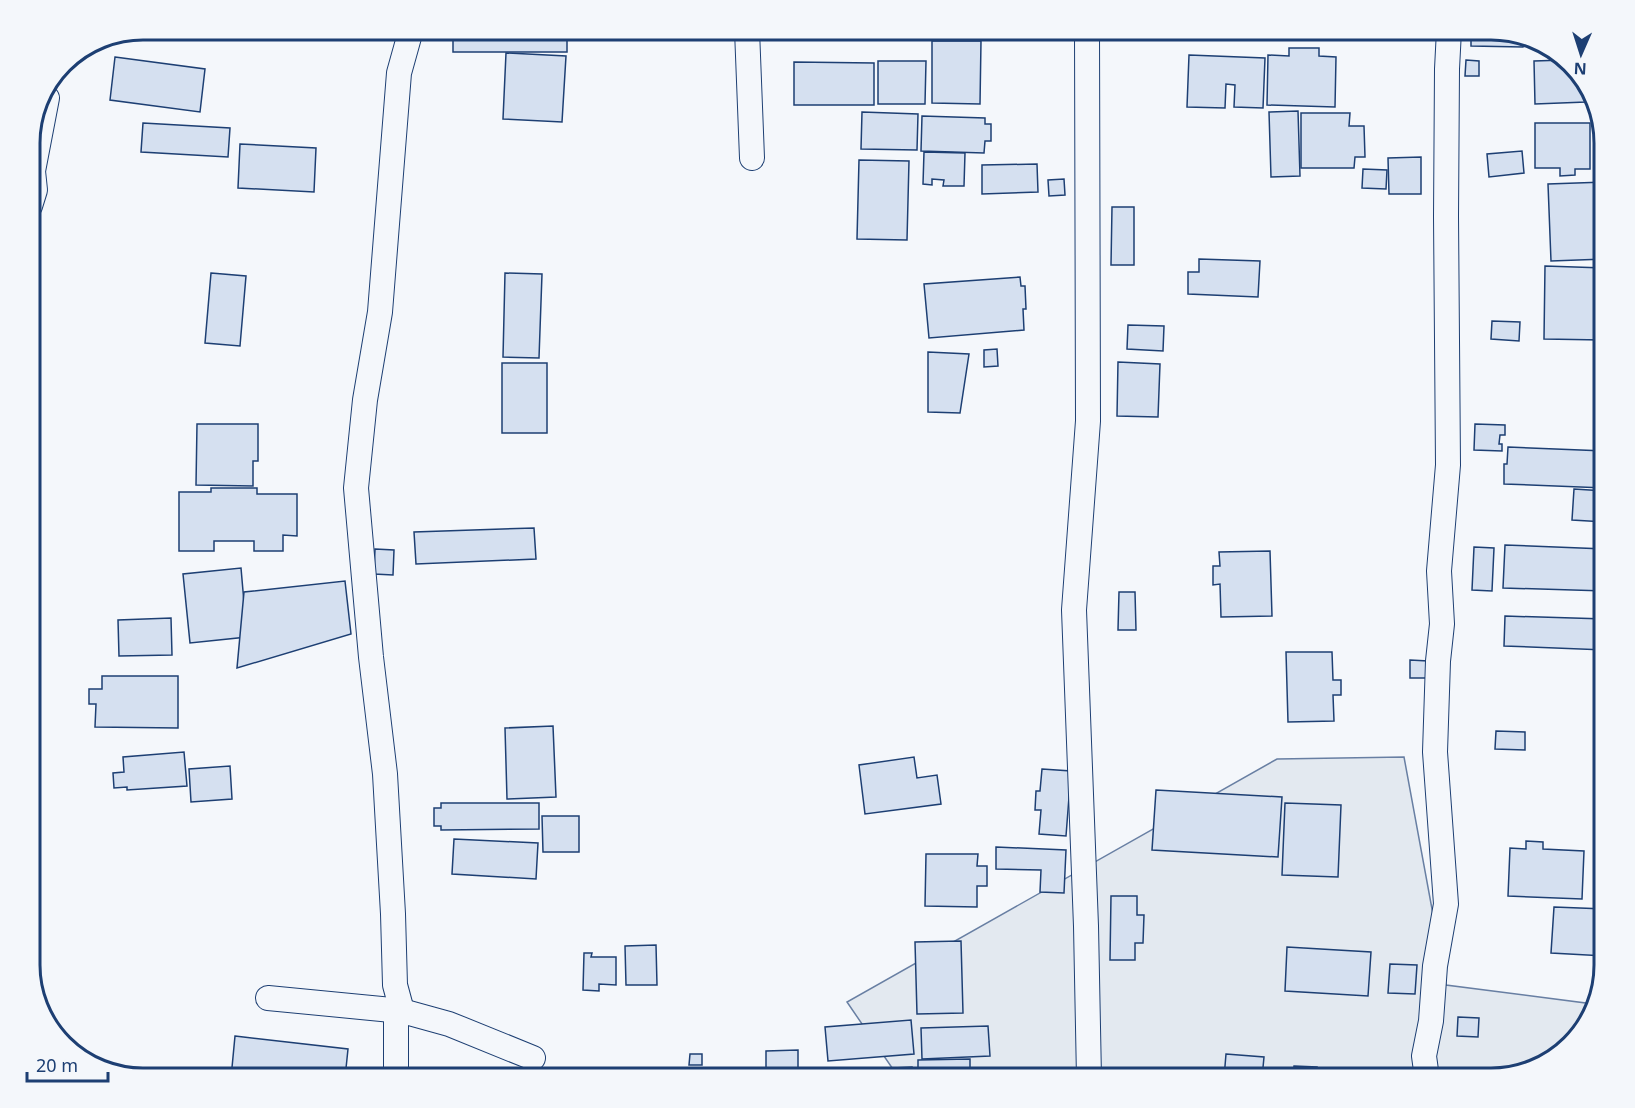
<svg xmlns="http://www.w3.org/2000/svg" width="1635" height="1108" viewBox="0 0 1635 1108" font-family="'Noto Sans',sans-serif">
  <style>
    .green { fill: #e3e9f0; stroke: #687fa3; stroke-width: 1.5 }
    .building { fill: #d5e0f0; stroke: #1d3f73; stroke-width: 1.5 }
    .lines { fill: none; stroke-linecap: round; stroke-linejoin: round }
    .street-casing { stroke: #1d3f73; stroke-width: 26 }
    .street { stroke: #f4f7fb; stroke-width: 24 }
    .rim { fill: none; stroke: #1d3f73; stroke-width: 3 }
  </style>
  <rect width="100%" height="100%" fill="#f4f7fb"/>
  <polygon class="green" points="1404,757 1446,985 1593,1004 1586,1028 1542,1066 1492,1078 899,1078 847,1002 1277,759"/>
  <g class="building">
    <rect x="453" y="30" width="114" height="22"/>
    <polygon points="1471,30 1492,30 1524,40 1523,47 1471,46"/>
    <polygon points="932,41 981,41 980,104 932,103"/>
    <polygon points="1289,48 1319,48 1319,56 1336,57 1335,107 1267,105 1268,55 1289,56"/>
    <polygon points="506,53 566,56 562,122 503,119"/>
    <polygon points="1189,55 1265,58 1263,108 1234,107 1235,85 1226,84 1225,108 1187,107"/>
    <polygon points="115,57 205,69 200,112 110,100"/>
    <polygon points="1466,60 1479,61 1479,76 1465,76"/>
    <polygon points="1565,60 1590,87 1592,97 1586,98 1586,102 1535,104 1534,61"/>
    <polygon points="878,61 926,61 925,104 878,104"/>
    <polygon points="794,62 874,63 874,105 794,105"/>
    <polygon points="1298,111 1300,176 1271,177 1269,112"/>
    <polygon points="862,112 918,114 917,150 861,149"/>
    <polygon points="1301,113 1350,113 1349,126 1364,126 1365,157 1355,157 1354,168 1301,168"/>
    <polygon points="922,116 985,118 985,124 991,124 991,141 985,141 984,153 921,151"/>
    <polygon points="143,123 230,128 228,157 141,152"/>
    <polygon points="1535,123 1590,123 1590,169 1575,169 1575,175 1560,176 1560,168 1535,168"/>
    <polygon points="1602,133 1605,143 1605,180 1603,180"/>
    <polygon points="240,144 316,148 314,192 238,188"/>
    <polygon points="1522,151 1524,173 1489,177 1487,154"/>
    <polygon points="924,152 965,153 964,186 943,186 944,180 932,179 932,185 923,184"/>
    <polygon points="1421,157 1421,194 1389,194 1388,158"/>
    <polygon points="859,160 909,161 907,240 857,239"/>
    <polygon points="1037,164 1038,192 982,194 982,165"/>
    <polygon points="1363,169 1387,170 1386,189 1362,188"/>
    <polygon points="1064,179 1065,195 1049,196 1048,180"/>
    <polygon points="1605,182 1605,259 1551,261 1548,184"/>
    <polygon points="1112,207 1134,207 1134,265 1111,265"/>
    <polygon points="1199,259 1260,261 1258,297 1188,294 1188,272 1199,272"/>
    <polygon points="1545,266 1604,268 1602,340 1544,339"/>
    <polygon points="211,273 246,276 240,346 205,343"/>
    <polygon points="505,273 542,274 539,358 503,357"/>
    <polygon points="1020,277 1021,286 1025,286 1026,309 1023,309 1024,330 929,338 924,284"/>
    <polygon points="1492,321 1520,322 1519,341 1491,339"/>
    <polygon points="1128,325 1164,326 1163,351 1127,349"/>
    <polygon points="997,349 998,366 984,367 984,350"/>
    <polygon points="928,352 969,354 960,413 928,412"/>
    <polygon points="1118,362 1160,364 1158,417 1117,416"/>
    <rect x="502" y="363" width="45" height="70"/>
    <polygon points="197,424 258,424 258,461 253,461 253,486 196,485"/>
    <polygon points="1475,424 1505,425 1505,435 1500,435 1499,444 1502,444 1502,451 1474,450"/>
    <polygon points="1508,447 1605,451 1605,488 1504,484 1504,464 1507,464"/>
    <polygon points="211,488 257,488 257,494 297,494 297,536 283,535 283,551 254,551 254,541 214,541 214,551 179,551 179,492 211,492"/>
    <polygon points="1574,489 1605,491 1605,522 1572,520"/>
    <polygon points="534,528 536,559 416,564 414,532"/>
    <polygon points="1505,545 1605,549 1605,591 1503,588"/>
    <polygon points="1474,547 1494,548 1492,591 1472,590"/>
    <polygon points="375,549 394,550 393,575 374,574"/>
    <polygon points="1270,551 1272,616 1221,617 1220,584 1213,585 1213,566 1220,566 1219,552"/>
    <polygon points="241,568 247,637 190,643 183,574"/>
    <polygon points="345,581 351,634 237,668 244,592"/>
    <polygon points="1119,592 1135,592 1136,630 1118,630"/>
    <polygon points="1505,616 1605,619 1605,650 1504,646"/>
    <polygon points="171,618 172,655 119,656 118,620"/>
    <polygon points="1286,652 1332,652 1333,680 1341,680 1341,695 1333,695 1334,721 1288,722"/>
    <polygon points="1410,660 1428,661 1427,678 1410,678"/>
    <polygon points="102,676 178,676 178,728 95,727 96,704 89,704 89,689 102,689"/>
    <polygon points="553,726 556,797 507,799 505,728"/>
    <polygon points="1496,731 1525,732 1525,750 1495,749"/>
    <polygon points="184,752 187,786 127,790 127,787 114,788 113,773 124,772 123,757"/>
    <polygon points="914,757 917,778 937,775 941,804 865,814 859,765"/>
    <polygon points="230,766 232,799 191,802 189,769"/>
    <polygon points="1042,769 1071,771 1066,836 1039,834 1041,810 1035,810 1036,791 1040,791"/>
    <polygon points="1156,790 1282,797 1278,857 1152,850"/>
    <polygon points="441,803 539,803 539,829 441,830 441,826 434,826 434,808 441,808"/>
    <polygon points="1285,803 1341,805 1338,877 1282,875"/>
    <polygon points="542,816 579,816 579,852 543,852"/>
    <polygon points="454,839 538,843 536,879 452,874"/>
    <polygon points="1526,841 1543,842 1543,849 1584,851 1582,899 1508,896 1510,848 1526,849"/>
    <polygon points="996,847 1066,850 1064,893 1040,892 1041,870 996,869"/>
    <polygon points="926,854 978,854 977,866 987,866 987,886 977,886 977,907 925,906"/>
    <polygon points="1111,896 1137,896 1137,915 1144,915 1143,943 1135,943 1135,960 1110,960"/>
    <polygon points="1554,907 1605,909 1605,956 1551,953"/>
    <polygon points="961,941 963,1013 917,1014 915,942"/>
    <polygon points="656,945 657,985 626,985 625,946"/>
    <polygon points="1287,947 1371,952 1368,996 1285,991"/>
    <polygon points="584,953 592,953 591,957 616,957 616,985 599,984 599,991 583,990"/>
    <polygon points="1390,964 1417,965 1415,994 1388,993"/>
    <polygon points="1458,1017 1479,1018 1478,1037 1457,1036"/>
    <polygon points="911,1020 914,1054 828,1061 825,1027"/>
    <polygon points="988,1026 990,1056 922,1059 921,1028"/>
    <polygon points="235,1036 348,1049 345,1078 231,1078"/>
    <polygon points="798,1050 798,1073 766,1073 766,1051"/>
    <polygon points="690,1054 702,1054 702,1065 689,1065"/>
    <polygon points="1226,1054 1264,1057 1262,1078 1224,1078"/>
    <polygon points="970,1059 970,1078 918,1078 918,1060"/>
    <polygon points="1294,1066 1317,1067 1316,1074 1339,1075 1339,1078 1278,1078 1279,1072 1293,1073"/>
    <polygon points="912,1067 913,1078 834,1078 834,1071"/>
  </g>
  <g class="lines">
    <defs>
      <g id="street">
        <polyline points="747,30 752,158"/>
        <polyline points="1087,30 1088,421 1074,610 1086,926 1089,1078"/>
        <polyline points="30,206 35,190 33,171 47,98"/>
        <polyline points="268,998 402,1011 449,1024 533,1058"/>
        <polyline points="402,1011 395,985 393,914 385,774 371,657 356,488 365,400 380,312 399,73 411,30"/>
        <polyline points="396,1078 396,1010"/>
        <polyline points="1427,1078 1424,1056 1431,1021 1435,966 1446,904 1435,752 1438,661 1442,624 1439,571 1448,465 1446,216 1447,69 1449,30"/>
      </g>
    </defs>
    <use href="#street" class="street-casing"/>
    <use href="#street" class="street"/>
  </g>
  <path d="M0 0H1635V1108H0ZM143 40H1491A103 103 0 0 1 1594 143V965A103 103 0 0 1 1491 1068H143A103 103 0 0 1 40 965V143A103 103 0 0 1 143 40Z" fill="#f4f7fb" fill-rule="evenodd"/>
  <path class="rim" d="M143 40H1491A103 103 0 0 1 1594 143V965A103 103 0 0 1 1491 1068H143A103 103 0 0 1 40 965V143A103 103 0 0 1 143 40Z"/>
  <g transform="translate(1581 54) rotate(183)" stroke="#f4f7fb" stroke-width="4.5" paint-order="stroke">
  <path d="M0-4.5L10 22L0 15L-10 22Z" fill="#1d3f73"/>
  <text y="-9" font-size="16" font-weight="bold" text-anchor="middle" fill="#1d3f73">N</text>
  </g>
  <path d="M27 1072v9h81v-9" fill="none" stroke="#1d3f73" stroke-width="3"/>
  <text x="36" y="1072" font-size="18" fill="#1d3f73" stroke="#f4f7fb" stroke-width="4.5" paint-order="stroke">20 m</text>
</svg>
